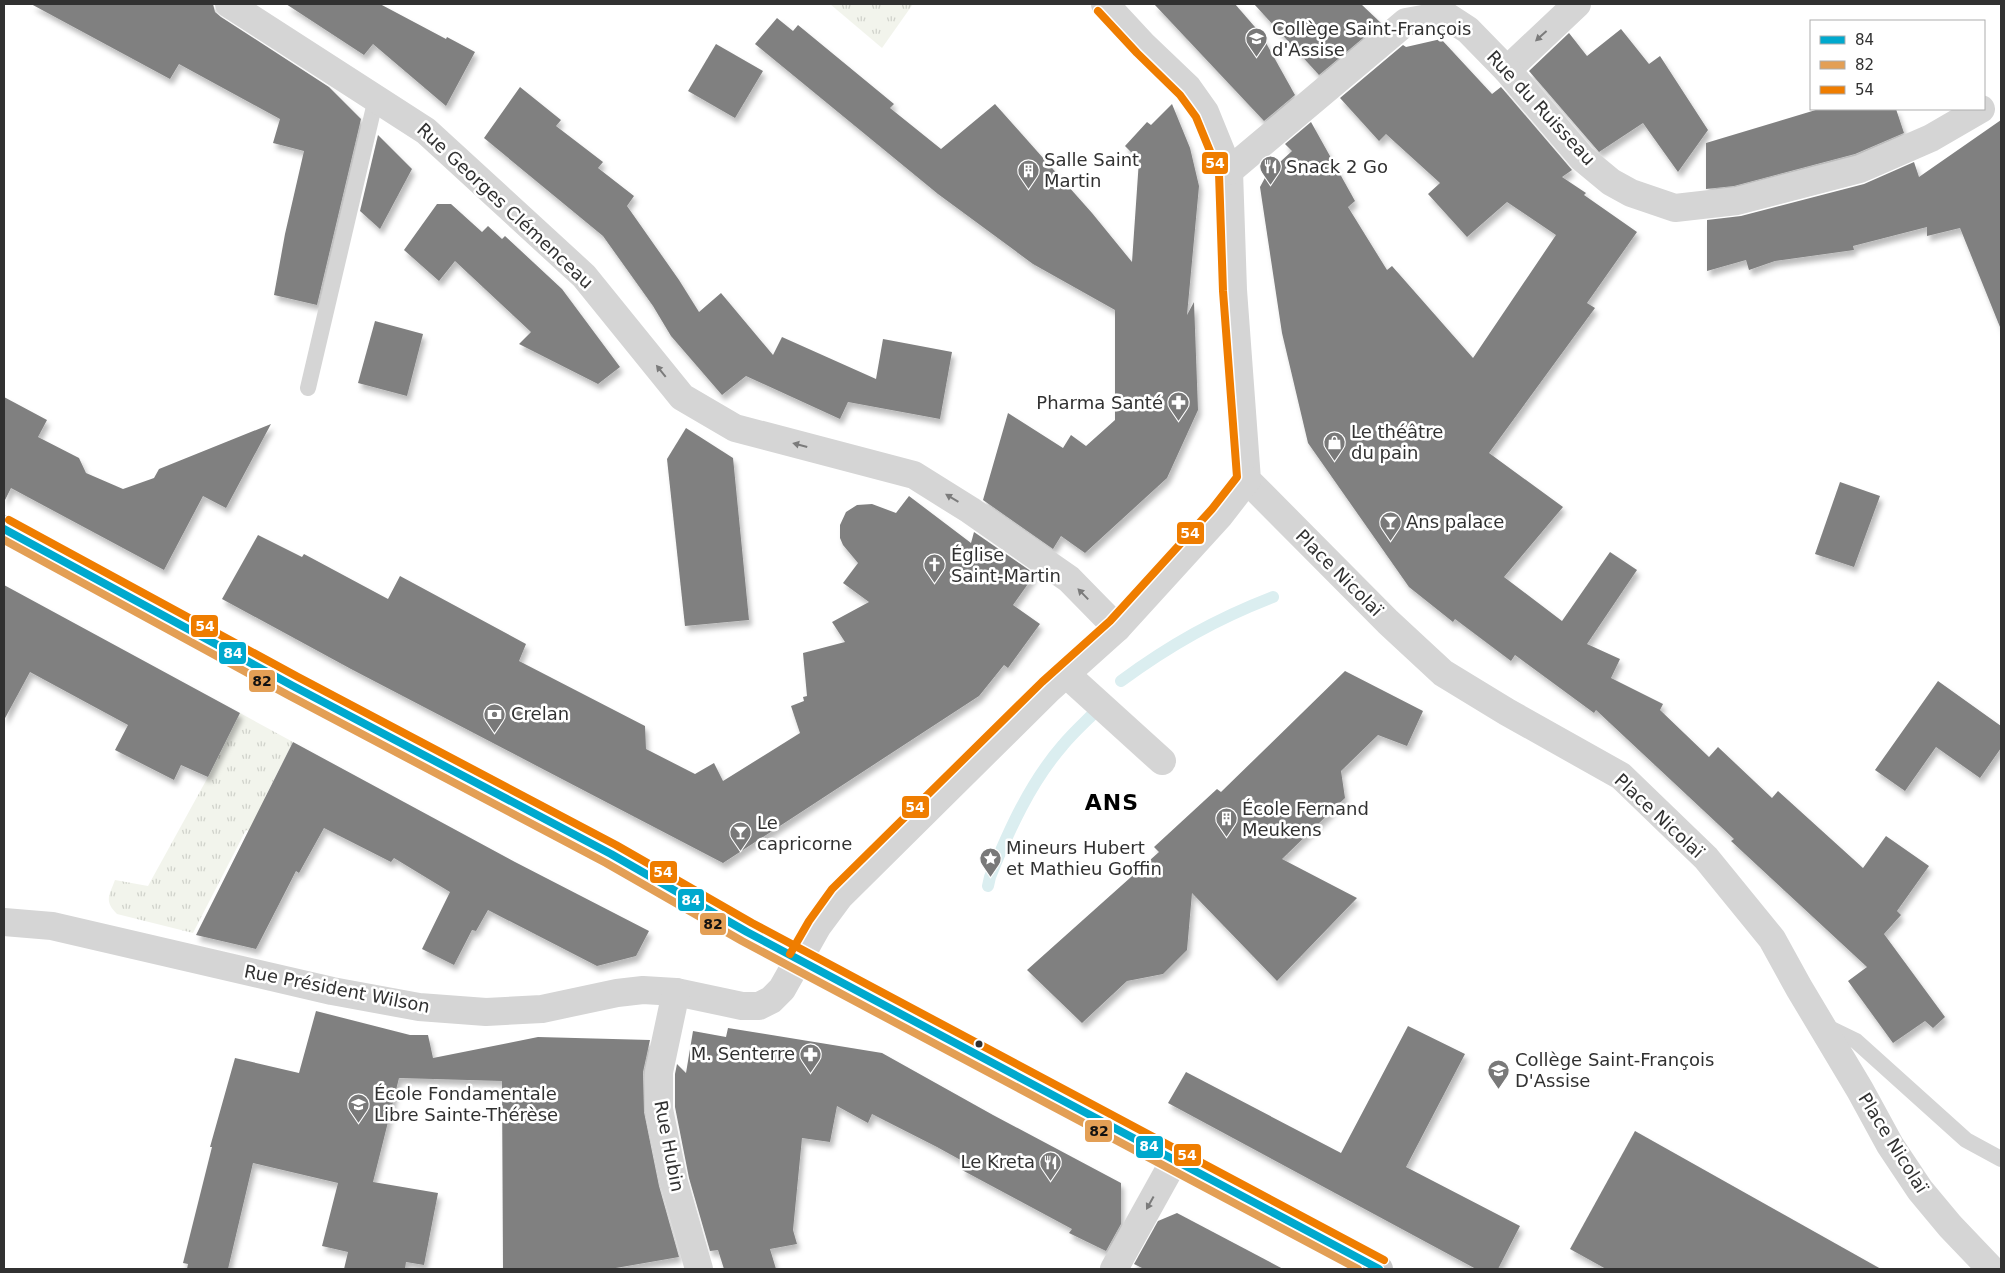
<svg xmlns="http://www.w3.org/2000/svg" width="2005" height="1273" viewBox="0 0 2005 1273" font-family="'DejaVu Sans',sans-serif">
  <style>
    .grass { fill: url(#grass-tufts) }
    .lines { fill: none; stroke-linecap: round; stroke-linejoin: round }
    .stream { stroke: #dbeef0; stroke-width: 12 }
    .building { fill: #808080; filter: url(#shadow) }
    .lane { stroke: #d5d5d5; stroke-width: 16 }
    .street { stroke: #d5d5d5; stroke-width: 28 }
    .primary { stroke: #c9c9c9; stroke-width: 28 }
    .bus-1-casing { stroke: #fff; stroke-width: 11 }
    .bus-2-casing { stroke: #fff; stroke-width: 11 }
    .bus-3-casing { stroke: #fff; stroke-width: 11 }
    .bus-1 { stroke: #00a9ce; stroke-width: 8 }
    .bus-2 { stroke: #e39f55; stroke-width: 8 }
    .bus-3 { stroke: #ef7d00; stroke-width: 8 }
    .oneway { fill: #7b7b7b }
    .bus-dot { fill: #313131; stroke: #fff; stroke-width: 2 }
    .labels { text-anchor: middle; stroke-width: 5; stroke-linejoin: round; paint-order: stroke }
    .poi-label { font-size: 18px; fill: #313131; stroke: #fff; text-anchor: start }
    .street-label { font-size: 18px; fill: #313131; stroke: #fff }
    .district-label { font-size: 22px; font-weight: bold; letter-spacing: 1px; fill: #000; stroke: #fff }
    .line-badge { stroke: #fff; stroke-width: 2 }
    .badge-label { font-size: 14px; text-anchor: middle; font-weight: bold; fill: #fff }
    .pale-badge-label { font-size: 14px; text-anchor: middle; font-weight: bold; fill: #111 }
  </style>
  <defs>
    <pattern id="grass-tufts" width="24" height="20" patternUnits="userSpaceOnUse" patternTransform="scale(1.25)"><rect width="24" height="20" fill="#f2f4ec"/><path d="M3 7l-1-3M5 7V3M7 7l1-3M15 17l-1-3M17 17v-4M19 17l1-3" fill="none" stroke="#d0d2cb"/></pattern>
    <filter id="shadow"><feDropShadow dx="3" dy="5.5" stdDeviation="2.5" flood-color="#0004"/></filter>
  </defs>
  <rect width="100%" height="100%" fill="#fff"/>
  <g class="grass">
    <polygon points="830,4 913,4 882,48"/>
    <path d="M240,713L293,742L265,797L271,841L246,830L193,933L117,914C104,901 109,896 115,880L148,886L208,777Z"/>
  </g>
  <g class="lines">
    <g class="stream">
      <path d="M1121,681C1170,645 1216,619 1273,597"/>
      <path d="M988,886L990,877C1009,830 1030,783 1063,745C1072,734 1083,724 1093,714"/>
    </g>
  </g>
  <g class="building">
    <polygon points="31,4 213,4 215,12 221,17 329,87 361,119 317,305 274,295 285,234 304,151 273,143 280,119 179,64 170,79"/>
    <polygon points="286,4 380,4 446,39 447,37 475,52 446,106 373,44 364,55"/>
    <polygon points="1154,4 1235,4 1261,34 1295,95 1264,121"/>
    <polygon points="1254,4 1361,4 1381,23 1319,75"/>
    <polygon points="777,18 793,31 798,25 894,104 890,108 941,149 995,104 1092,213 1132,262 1139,160 1125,146 1147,122 1151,125 1172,104 1190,148 1199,186 1187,315 1194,302 1198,410 1167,478 1085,553 1061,536 1053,549 983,500 1008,413 1063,448 1071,435 1086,446 1115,420 1115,310 1033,264 938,194 755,44"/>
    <polygon points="1621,29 1649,64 1660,56 1708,130 1678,172 1643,123 1599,152 1529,71 1569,33 1587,56"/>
    <polygon points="1441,39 1492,94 1501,87 1572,170 1562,177 1586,193 1584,195 1637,232 1587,303 1595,308 1489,453 1563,507 1504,577 1562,621 1610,552 1637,570 1587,644 1620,659 1611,678 1663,704 1660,710 1709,757 1718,747 1772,798 1778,791 1863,868 1886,836 1929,866 1897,911 1901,915 1884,934 1945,1017 1933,1028 1925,1021 1893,1043 1848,981 1867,967 1731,841 1734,839 1596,710 1594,713 1515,655 1511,661 1455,619 1453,622 1409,587 1308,443 1282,333 1260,187 1267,174 1292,151 1285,144 1311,122 1355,201 1348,207 1387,270 1392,266 1473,358 1556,235 1507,202 1467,237 1428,194 1440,183 1386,134 1379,141 1340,98 1403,45 1406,47"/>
    <polygon points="716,44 763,71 735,118 688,91"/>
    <polygon points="520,87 561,120 556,126 603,162 598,168 634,196 627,206 679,280 699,312 721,293 773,355 782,337 876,379 883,339 952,352 940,419 848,402 840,419 746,376 722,395 671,336 653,306 603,236 484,138"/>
    <polygon points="1819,109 1896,109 1904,133 1855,154 1734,186 1706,189 1706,143"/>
    <polygon points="2001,120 2001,327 2000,327 1960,228 1927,236 1927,227 1853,246 1854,250 1775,261 1749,270 1746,260 1707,271 1707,220 1741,216 1864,184 1914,162 1919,177"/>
    <polygon points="378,135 412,169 380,229 360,211"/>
    <polygon points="437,204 451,204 482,232 488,226 502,239 505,236 562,289 620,367 598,384 519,344 531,332 455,261 439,281 404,250"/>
    <polygon points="375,321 423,334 407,396 358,383"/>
    <polygon points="4,397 47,420 38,437 79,458 86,473 123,489 154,478 159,469 271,424 226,508 203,496 164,570 11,488 4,502"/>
    <polygon points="686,428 733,458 749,620 685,626 667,459"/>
    <polygon points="1840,482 1880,496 1854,567 1815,554"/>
    <polygon points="909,496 971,543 974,532 1035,574 1013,605 1040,624 1008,668 1004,665 979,696 723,863 351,669 222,599 258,535 302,557 304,554 388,599 400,576 526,644 519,661 645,726 646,749 695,774 714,763 723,781 800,733 791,706 804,701 803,697 807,696 803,653 845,642 832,622 869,602 843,583 858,563 843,545 840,538 840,525 846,512 857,505 872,504 896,513"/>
    <polygon points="4,585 240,713 208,777 181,765 174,780 115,750 128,725 30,672 4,720"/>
    <polygon points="1345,671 1423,711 1407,746 1378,735 1341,771 1345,798 1282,859 1357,898 1277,981 1192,893 1187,950 1163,974 1127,981 1082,1023 1027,970 1159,852 1154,847 1217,789 1221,792"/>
    <polygon points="1938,681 2001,726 2001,748 1980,778 1936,747 1905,791 1875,770"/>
    <polygon points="293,742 515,862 649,931 636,956 597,966 488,910 476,931 472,930 454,965 422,949 450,892 394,858 391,862 324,828 299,873 296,871 256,949 196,935"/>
    <polygon points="316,1011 410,1035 428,1035 433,1058 538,1037 650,1040 643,1072 644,1112 659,1186 679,1257 610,1269 503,1269 502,1081 399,1078 373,1182 438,1193 424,1265 406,1262 405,1269 344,1269 348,1252 322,1246 338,1183 253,1163 228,1269 187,1269 188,1264 183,1263 212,1147 210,1147 235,1058 299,1073"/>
    <polygon points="1408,1026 1465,1054 1406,1167 1520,1226 1498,1269 1476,1269 1168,1103 1186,1072 1341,1153"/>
    <polygon points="728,1028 882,1053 993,1115 1121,1183 1121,1224 1106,1251 1069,1233 1072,1229 962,1170 966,1163 937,1147 872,1114 868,1123 837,1106 830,1142 802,1138 793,1230 797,1244 770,1249 776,1269 724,1269 718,1250 710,1251 689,1178 675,1107 675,1074 677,1064 686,1073 693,1031 726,1037"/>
    <polygon points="1635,1131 1881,1269 1606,1269 1570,1249"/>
    <polygon points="1177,1213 1283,1269 1144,1269 1134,1264 1158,1221"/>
  </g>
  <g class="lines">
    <g class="lane">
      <polyline points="308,388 376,98"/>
      <polyline points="1823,1025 1856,1041 1966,1140 2001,1159"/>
    </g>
    <g class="street">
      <polyline points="229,4 426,131 584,276 682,397 735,428 914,475 970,510 1069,579 1117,628"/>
      <polyline points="1105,4 1144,46 1188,88 1205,112 1229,171 1233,290 1247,480 1388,622 1443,673 1507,712 1621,776 1706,858 1772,939 1799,988 1860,1090 1890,1145 1920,1190 1950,1226 1991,1269"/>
      <polyline points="1507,70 1577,4"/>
      <polyline points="1229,171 1406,22 1445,15 1468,30 1507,70 1582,158 1611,182 1631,193 1675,208 1737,201 1860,169 1931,138 1981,109"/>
      <polyline points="1066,674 1162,761"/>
      <polyline points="4,922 52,926 332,991 419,1007 486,1012 542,1009 617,993 643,990 676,992 742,1006 759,1006 771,1000 782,989 817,927 840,896 1049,689 1117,628 1220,515 1247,480"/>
      <polyline points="676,992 659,1072 659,1109 674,1182 699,1269"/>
      <polyline points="1114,1269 1174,1161"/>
    </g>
    <polyline class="primary" points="4,529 293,686 611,854 747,932 1379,1269"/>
    <defs>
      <polyline id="bus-1" points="4,529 293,686 611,854 747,932 1379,1269"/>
      <polyline id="bus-2" points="4,540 288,695 606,863 742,941 1358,1269"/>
      <g id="bus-3">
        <polyline points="9,520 298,677 616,845 752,923 1384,1260"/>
        <polyline points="790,954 809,921 832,889 1042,682 1110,621 1212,509 1237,477 1223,291 1219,173 1196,117 1180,95 1137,53 1098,11"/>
      </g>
    </defs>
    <use href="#bus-1" class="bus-1-casing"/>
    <use href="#bus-2" class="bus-2-casing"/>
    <use href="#bus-3" class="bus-3-casing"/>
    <use href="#bus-1" class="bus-1"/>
    <use href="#bus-2" class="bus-2"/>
    <use href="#bus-3" class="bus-3"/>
  </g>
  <defs><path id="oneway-solid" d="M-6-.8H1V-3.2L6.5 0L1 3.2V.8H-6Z" transform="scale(1.25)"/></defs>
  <g class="oneway">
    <use href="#oneway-solid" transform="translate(1541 36) rotate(138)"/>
    <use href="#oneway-solid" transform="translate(661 371) rotate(-129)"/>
    <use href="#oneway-solid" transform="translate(800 445) rotate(-165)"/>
    <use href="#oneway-solid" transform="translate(952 498) rotate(-149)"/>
    <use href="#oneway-solid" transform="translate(1083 594) rotate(-134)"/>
    <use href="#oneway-solid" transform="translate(1150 1203) rotate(119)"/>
  </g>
  <defs>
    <symbol id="school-pin" viewBox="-11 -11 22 30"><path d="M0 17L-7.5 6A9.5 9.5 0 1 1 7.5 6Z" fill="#797979" stroke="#fff"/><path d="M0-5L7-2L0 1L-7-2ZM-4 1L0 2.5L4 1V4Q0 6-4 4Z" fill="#fff"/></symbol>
    <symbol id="restaurant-pin" viewBox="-11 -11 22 30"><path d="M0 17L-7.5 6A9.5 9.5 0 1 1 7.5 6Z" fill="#797979" stroke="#fff"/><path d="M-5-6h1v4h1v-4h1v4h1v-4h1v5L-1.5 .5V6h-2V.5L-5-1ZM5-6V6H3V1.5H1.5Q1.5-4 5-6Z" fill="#fff"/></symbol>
    <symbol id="building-pin" viewBox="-11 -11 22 30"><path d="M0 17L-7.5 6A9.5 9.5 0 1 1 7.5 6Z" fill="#797979" stroke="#fff"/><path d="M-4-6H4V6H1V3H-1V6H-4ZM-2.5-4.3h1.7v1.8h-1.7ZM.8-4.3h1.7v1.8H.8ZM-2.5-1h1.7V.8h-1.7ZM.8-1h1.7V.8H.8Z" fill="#fff"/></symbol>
    <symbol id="pharmacy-pin" viewBox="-11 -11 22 30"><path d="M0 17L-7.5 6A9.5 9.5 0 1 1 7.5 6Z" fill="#797979" stroke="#fff"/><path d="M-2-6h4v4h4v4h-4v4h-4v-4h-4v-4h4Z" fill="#fff"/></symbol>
    <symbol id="shop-pin" viewBox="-11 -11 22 30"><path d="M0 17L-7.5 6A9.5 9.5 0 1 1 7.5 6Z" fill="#797979" stroke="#fff"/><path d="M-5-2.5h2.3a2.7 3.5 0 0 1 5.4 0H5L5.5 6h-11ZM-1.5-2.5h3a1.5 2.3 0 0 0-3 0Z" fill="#fff"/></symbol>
    <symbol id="bar-pin" viewBox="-11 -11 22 30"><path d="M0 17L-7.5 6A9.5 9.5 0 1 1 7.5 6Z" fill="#797979" stroke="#fff"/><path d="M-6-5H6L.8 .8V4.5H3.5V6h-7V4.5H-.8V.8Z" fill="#fff"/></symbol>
    <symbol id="church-pin" viewBox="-11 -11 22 30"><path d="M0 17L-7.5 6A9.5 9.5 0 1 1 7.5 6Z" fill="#797979" stroke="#fff"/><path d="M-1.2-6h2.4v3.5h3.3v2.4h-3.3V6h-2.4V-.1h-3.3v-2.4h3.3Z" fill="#fff"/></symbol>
    <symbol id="bank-pin" viewBox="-11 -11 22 30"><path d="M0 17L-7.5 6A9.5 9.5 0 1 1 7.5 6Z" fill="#797979" stroke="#fff"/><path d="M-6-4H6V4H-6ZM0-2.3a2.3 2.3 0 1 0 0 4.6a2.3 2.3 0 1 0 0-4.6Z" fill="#fff"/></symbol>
    <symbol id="sight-pin" viewBox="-11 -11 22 30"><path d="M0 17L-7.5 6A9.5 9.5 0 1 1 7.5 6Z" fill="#797979" stroke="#fff"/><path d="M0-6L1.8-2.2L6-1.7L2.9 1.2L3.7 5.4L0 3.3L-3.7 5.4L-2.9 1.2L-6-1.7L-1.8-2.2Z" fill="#fff"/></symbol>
  </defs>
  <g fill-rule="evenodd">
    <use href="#school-pin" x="1244" y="26" width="25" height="34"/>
    <use href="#restaurant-pin" x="1258" y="154" width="25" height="34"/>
    <use href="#building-pin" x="1016" y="158" width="25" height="34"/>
    <use href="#pharmacy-pin" x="1166" y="390" width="25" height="34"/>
    <use href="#shop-pin" x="1322" y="430" width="25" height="34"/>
    <use href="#bar-pin" x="1378" y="510" width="25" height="34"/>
    <use href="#church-pin" x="922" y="552" width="25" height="34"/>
    <use href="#bank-pin" x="482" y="702" width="25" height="34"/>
    <use href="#building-pin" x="1214" y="806" width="25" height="34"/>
    <use href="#bar-pin" x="728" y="820" width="25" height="34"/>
    <use href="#sight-pin" x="978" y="846" width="25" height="34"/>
    <use href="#pharmacy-pin" x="798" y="1042" width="25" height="34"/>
    <use href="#school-pin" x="1486" y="1058" width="25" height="34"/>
    <use href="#school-pin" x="346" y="1092" width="25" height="34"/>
    <use href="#restaurant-pin" x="1038" y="1150" width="25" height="34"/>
  </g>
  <circle class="bus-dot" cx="979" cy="1044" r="4.5"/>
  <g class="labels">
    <g class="poi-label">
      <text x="1272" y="35">Collège Saint-François<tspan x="1272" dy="21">d'Assise</tspan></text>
      <text x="1044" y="166">Salle Saint<tspan x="1044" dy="21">Martin</tspan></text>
      <text x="1286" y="173">Snack 2 Go</text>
      <text x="1163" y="409" text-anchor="end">Pharma Santé</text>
      <text x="1351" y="438">Le théâtre<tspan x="1351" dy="21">du pain</tspan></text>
      <text x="1406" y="528">Ans palace</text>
      <text x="951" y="561">Église<tspan x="951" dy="21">Saint-Martin</tspan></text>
      <text x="511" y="720">Crelan</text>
      <text x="1242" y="815">École Fernand<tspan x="1242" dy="21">Meukens</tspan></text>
      <text x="757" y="829">Le<tspan x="757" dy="21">capricorne</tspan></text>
      <text x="1006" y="854">Mineurs Hubert<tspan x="1006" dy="21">et Mathieu Goffin</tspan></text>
      <text x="795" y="1060" text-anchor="end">M. Senterre</text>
      <text x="1515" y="1066">Collège Saint-François<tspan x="1515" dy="21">D'Assise</tspan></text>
      <text x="374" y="1100">École Fondamentale<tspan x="374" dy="21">Libre Sainte-Thérèse</tspan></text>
      <text x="1035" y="1168" text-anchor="end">Le Kreta</text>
    </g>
    <g class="street-label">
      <text transform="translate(1541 108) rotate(47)" y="6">Rue du Ruisseau</text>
      <text transform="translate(505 206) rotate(43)" y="6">Rue Georges Clémenceau</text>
      <text transform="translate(1339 573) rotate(45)" y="6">Place Nicolaï</text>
      <text transform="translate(1659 816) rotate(43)" y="6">Place Nicolaï</text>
      <text transform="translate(337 989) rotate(11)" y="6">Rue Président Wilson</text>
      <text transform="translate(1893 1143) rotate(58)" y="6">Place Nicolaï</text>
      <text transform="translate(669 1146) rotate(79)" y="6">Rue Hubin</text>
    </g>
    <g class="district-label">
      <text x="1112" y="810">ANS</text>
    </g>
  </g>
  <g class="line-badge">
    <rect x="1201" y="151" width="28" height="24" rx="5" fill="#ef7d00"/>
    <rect x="1176" y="521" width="29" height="24" rx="5" fill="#ef7d00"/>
    <rect x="190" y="614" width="29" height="24" rx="5" fill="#ef7d00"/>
    <rect x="218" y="641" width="29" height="24" rx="5" fill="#00a9ce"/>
    <rect x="248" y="669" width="28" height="24" rx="5" fill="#e39f55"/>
    <rect x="901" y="795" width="29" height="24" rx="5" fill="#ef7d00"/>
    <rect x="649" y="860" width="29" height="24" rx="5" fill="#ef7d00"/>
    <rect x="677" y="888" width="28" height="24" rx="5" fill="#00a9ce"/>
    <rect x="699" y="912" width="28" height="24" rx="5" fill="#e39f55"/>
    <rect x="1084" y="1119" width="29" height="24" rx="5" fill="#e39f55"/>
    <rect x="1135" y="1135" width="29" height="24" rx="5" fill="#00a9ce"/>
    <rect x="1173" y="1143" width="29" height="24" rx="5" fill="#ef7d00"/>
  </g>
  <g class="badge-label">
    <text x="1215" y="168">54</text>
    <text x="1190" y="538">54</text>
    <text x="205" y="631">54</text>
    <text x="233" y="658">84</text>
    <text x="915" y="812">54</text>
    <text x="663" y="877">54</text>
    <text x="691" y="905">84</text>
    <text x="1149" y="1151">84</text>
    <text x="1187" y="1160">54</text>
  </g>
  <g class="pale-badge-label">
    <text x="262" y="686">82</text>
    <text x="713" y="929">82</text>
    <text x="1099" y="1136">82</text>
  </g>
  <rect width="2005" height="1273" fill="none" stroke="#313131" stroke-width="10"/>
  <rect x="1810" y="20" width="175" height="90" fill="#ffffff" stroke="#adadad"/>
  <rect x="1820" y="36" width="25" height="8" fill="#00a9ce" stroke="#adadad"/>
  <text x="1855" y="45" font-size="15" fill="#313131">84</text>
  <rect x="1820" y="61" width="25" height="8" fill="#e39f55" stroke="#adadad"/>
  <text x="1855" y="70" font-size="15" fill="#313131">82</text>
  <rect x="1820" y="86" width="25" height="8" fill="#ef7d00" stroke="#adadad"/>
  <text x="1855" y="95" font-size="15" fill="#313131">54</text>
</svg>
